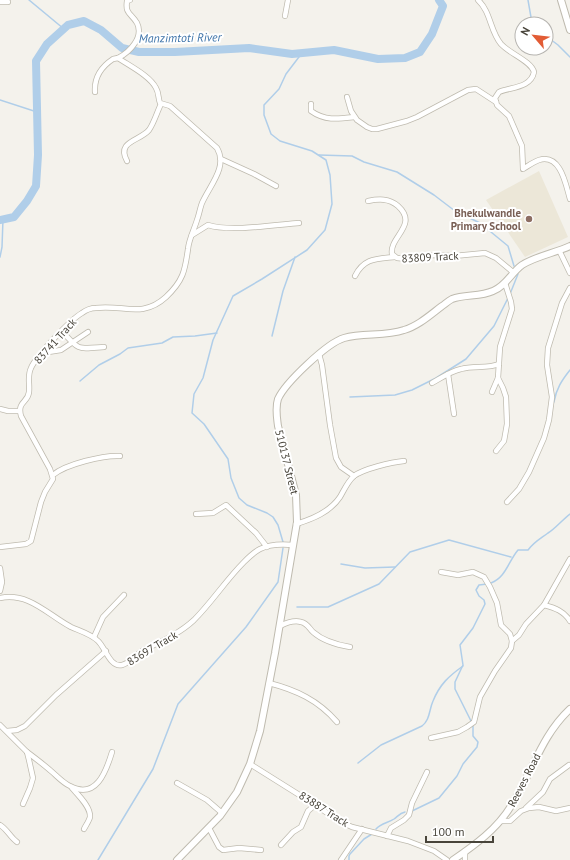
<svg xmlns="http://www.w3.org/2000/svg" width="570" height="860" viewBox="0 0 570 860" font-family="'PT Sans',sans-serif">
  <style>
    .education { fill: #ece7d8 }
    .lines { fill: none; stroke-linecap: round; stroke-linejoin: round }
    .stream { stroke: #b0cee9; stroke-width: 1.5 }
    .river { stroke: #b0cee9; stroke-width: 8 }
    .minor-casing { stroke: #bfbbaf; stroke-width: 6 }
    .tertiary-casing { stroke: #bfbbaf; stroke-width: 8 }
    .minor { stroke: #fff; stroke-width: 4.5 }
    .tertiary { stroke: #fff; stroke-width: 6 }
    .education-dot { fill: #8d6e63; stroke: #fff; stroke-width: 1.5 }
    .labels { text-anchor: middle; stroke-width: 4; stroke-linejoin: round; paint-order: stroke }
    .education-label { font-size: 11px; font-weight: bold; fill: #785e54; stroke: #fff; text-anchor: end }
    .street-label { font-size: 11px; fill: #48443a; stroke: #fff }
    .water-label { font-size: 12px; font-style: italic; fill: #3f74a9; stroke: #fff }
  </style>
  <rect width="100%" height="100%" fill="#f4f2ec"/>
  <polygon class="education" points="539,171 568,237 525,257 486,200"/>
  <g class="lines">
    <g class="stream">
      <polyline points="29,0 64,29"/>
      <polyline points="528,0 532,23 533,24"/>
      <polyline points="546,36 558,45 570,57"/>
      <polyline points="0,100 37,112"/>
      <polyline points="319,155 352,156 364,162 397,172 434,195 455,211 480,223 508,246 514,266"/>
      <polyline points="0,257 2,247 3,219"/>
      <polyline points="510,294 518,274"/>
      <polyline points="272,336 283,291 295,257"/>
      <polyline points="80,381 99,365 120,354 128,348 162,343 173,337 195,336 217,333"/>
      <polyline points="350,397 395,395 412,390 436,378 466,359 494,326 508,298"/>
      <path d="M554,402C556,389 562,380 570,370"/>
      <polyline points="283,542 278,525 273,517 267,513 247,505 239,498 231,478 228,459 204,424 192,413 194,394 203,378 213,340 233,296 262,279 307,250 325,230 332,204 330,175 326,160 312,151 280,141 271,134 264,115 264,105 279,89 286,74 302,53"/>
      <polyline points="341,564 365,568 395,567"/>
      <path d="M491,583C506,577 508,562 518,550H528C534,542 540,539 548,533C556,528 562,520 570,514"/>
      <polyline points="297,607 328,607 379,584 410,552 449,540 511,557"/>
      <polyline points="471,721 455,689 455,682 463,665 460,645 473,628 485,604 484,600 479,596 476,590 479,585 487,584"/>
      <path d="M358,763L381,745L422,726C430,720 429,710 433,701C440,684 449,676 463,666"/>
      <polyline points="412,811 439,798 457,776 463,764 477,747 478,742 473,736 473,726"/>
      <path d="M376,829C381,823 388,823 394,819C398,816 400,813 405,812"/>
      <polyline points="98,860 153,769 178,704 246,627 278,582 283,548"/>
      <polyline points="349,860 349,856 350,854 364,839 372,834"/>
    </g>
    <polyline class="river" points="0,220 14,217 27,201 36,186 38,155 36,61 47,44 68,25 84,21 101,30 122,48 139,52 175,52 249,48 292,54 334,50 378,59 405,58 420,52 432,34 443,6 439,0"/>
    <defs>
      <g id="minor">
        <path d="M478,0C491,12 490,31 501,44C510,54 531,61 534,72C531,88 511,87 499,92L495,98L497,105L509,116L522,146L523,169C528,166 533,162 539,160C561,153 566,186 570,199"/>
        <polyline points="0,2 8,2"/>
        <polyline points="285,16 288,0"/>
        <path d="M118,58C130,52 144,37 137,23C131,13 125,14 127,1L130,0"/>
        <polyline points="347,97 351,111 357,120 367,127 372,129 377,129 407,121 417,117 468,90 476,89 496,102"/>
        <path d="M311,104V111C325,121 338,119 354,117"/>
        <polyline points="221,159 254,174 276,186"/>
        <path d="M127,161C116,141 140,141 149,130C154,123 157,112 161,104"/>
        <path d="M368,201C378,199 389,198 398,206C419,225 389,237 392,254L397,258L406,259L433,255L454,256L485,253L496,258L514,273"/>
        <path d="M192,235L208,225C229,232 275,225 299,223"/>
        <polyline points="559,250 570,273"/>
        <path d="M355,276C364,258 376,259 395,257"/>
        <path d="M62,331C79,351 78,349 104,347"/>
        <polyline points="42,353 61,350 88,332"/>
        <polyline points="319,354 322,365 330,425 336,458 341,467 354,476"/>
        <polyline points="448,374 454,414"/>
        <path d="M432,383C441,378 451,371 461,369C474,365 487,369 499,364"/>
        <polyline points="492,392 498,378 500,347 512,309 511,302 505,283"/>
        <polyline points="0,409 8,411 19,411"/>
        <polyline points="496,451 504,441 507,424 506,397 503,388 498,378"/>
        <path d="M53,475C66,464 104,455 120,456"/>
        <polyline points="507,502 519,489 529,472 544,438 549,420 552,397 547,365 548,348 562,303 570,288"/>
        <polyline points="196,514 213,513 226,505 256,533 267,547"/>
        <path d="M296,524C313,519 330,512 340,497C344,490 348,481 354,476C363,469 392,462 404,461"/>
        <path d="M0,547L26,544L31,541L41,502L45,492L53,479L50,469L21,416C17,401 28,403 29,392C30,384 27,376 31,368C36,356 70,320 82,313C86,310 91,308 96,308C122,304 142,319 166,297C183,281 185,271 188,249C189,239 194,230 197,220C199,215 200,208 202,203C210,185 228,167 217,148L170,106L160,103C158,98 159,93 156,88C150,76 130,66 118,58L113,59C101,67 94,78 95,92"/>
        <polyline points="0,568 2,582 0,591"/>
        <polyline points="441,572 458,575 473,572 484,577 490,587 497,603 501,625 510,634 512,641"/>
        <path d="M0,598C29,592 48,615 71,627C80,631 91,634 98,641C105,647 110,668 122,665C130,663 135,655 142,651C160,642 179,634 194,620C212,602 226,580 244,562C249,557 254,552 260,549C270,544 282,544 293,545"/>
        <path d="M544,605C555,608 564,611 570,621"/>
        <path d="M280,626C286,623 294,620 301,622C307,623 309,628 313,632C322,640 338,645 350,647"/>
        <polyline points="94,637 103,617 124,595"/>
        <path d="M269,683C296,690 318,700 337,722"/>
        <polyline points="0,725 27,752 29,760 33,778 30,788 23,804"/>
        <polyline points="7,731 17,730 25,726 56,695 106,651"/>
        <polyline points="431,738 458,732 467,727 474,722 480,697 495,671 511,648 512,641 519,635 526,624 544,605 570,559"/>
        <path d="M27,752C35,758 43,764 51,771C57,776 63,783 70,786C96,800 106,772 112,752"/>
        <polyline points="250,764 309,801 341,822 352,827 408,841 434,851 447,860"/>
        <polyline points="177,783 207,800 222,813"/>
        <path d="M72,788C78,795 91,807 90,817C89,821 86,825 84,829"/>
        <polyline points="526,808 543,792 550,779 569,765"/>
        <polyline points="501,821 510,821 521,811 529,808 539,807 556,811 570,808"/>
        <path d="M0,825C7,829 10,837 17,842"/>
        <polyline points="209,828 219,847 223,850 239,848 261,850"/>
        <polyline points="387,836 391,828 404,820 409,815 412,803 427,772"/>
        <polyline points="281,845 293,832 301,827 308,811 315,805"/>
        <polyline points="465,851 465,860"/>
        <polyline points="341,860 362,829"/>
      </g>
      <g id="tertiary">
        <polyline points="561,0 570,30"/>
        <path d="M177,860L220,816L237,792L250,764L260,731L275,653L297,522L296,495L278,426C277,418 275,408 278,399C285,383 327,343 344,338C363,332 384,337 404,330C418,326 430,315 442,306C445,304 448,301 452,299C465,294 480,297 493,291C506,286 511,273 522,265C536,256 555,253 570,246"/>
        <path d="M453,860C475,845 497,829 511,806C532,773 541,736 570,709"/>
      </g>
    </defs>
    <use href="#minor" class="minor-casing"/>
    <use href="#tertiary" class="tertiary-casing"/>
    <use href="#minor" class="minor"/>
    <use href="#tertiary" class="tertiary"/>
  </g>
  <circle class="education-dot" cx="529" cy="219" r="4"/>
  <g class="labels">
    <g class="education-label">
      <text x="521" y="217">Bhekulwandle<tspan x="521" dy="13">Primary School</tspan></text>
    </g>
    <g class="street-label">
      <text transform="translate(430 257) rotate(-3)" y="4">83809 Track</text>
      <text transform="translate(55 341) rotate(-48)" y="4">83741 Track</text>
      <text transform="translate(287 462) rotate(76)" y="4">510137 Street</text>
      <text transform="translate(152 648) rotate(-31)" y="4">83697 Track</text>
      <text transform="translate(524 780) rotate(-63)" y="4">Reeves Road</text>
      <text transform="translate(324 809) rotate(32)" y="4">83887 Track</text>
    </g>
    <g class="water-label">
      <text transform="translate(180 38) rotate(-1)" y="4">Manzimtoti River</text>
    </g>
  </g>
  <g transform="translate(534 36) rotate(298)"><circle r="19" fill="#ffffff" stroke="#b6b4b0"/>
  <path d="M0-3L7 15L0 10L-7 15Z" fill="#e25c35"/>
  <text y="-6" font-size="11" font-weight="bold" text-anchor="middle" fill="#48443a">N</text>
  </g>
  <path d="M426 836v6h67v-6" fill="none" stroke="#48443a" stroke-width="2"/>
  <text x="432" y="836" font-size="12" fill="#48443a" stroke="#ffffff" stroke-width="3" paint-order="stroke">100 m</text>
</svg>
